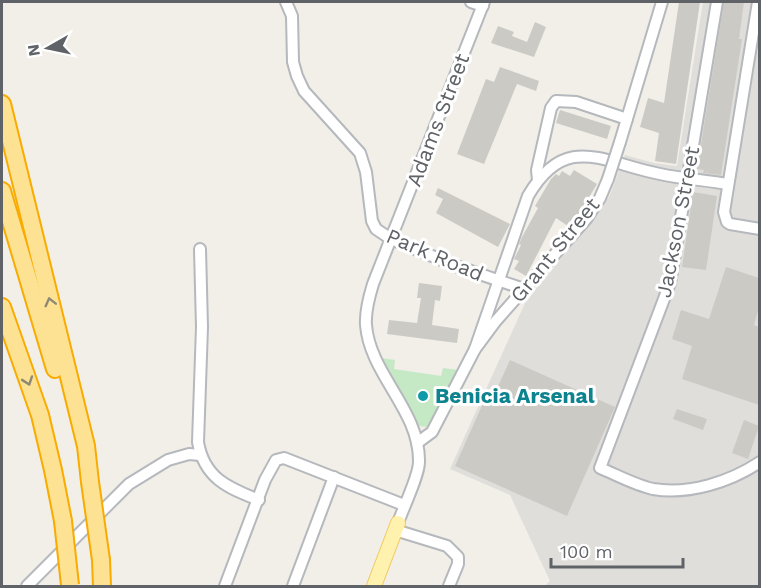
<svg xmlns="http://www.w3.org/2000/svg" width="761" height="588" viewBox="0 0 761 588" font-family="'Work Sans',sans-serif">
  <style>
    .industrial { fill: #e0deda }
    .green { fill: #c5e8c5 }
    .building { fill: #cccac5 }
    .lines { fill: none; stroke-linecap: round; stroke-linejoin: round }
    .minor-casing { stroke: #b5b8bc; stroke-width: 14 }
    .major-casing { stroke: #f2c960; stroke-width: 16 }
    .highway-casing { stroke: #f9ab00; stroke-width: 20 }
    .minor { stroke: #fff; stroke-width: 10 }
    .major { stroke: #fff2af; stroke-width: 14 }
    .highway { stroke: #fde293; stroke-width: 16 }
    .minor-bridge-casing { stroke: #b5b8bc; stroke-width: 14; stroke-linecap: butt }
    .highway-bridge-casing { stroke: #f9ab00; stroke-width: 20; stroke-linecap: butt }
    .minor-bridge { stroke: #fff; stroke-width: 10 }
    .highway-bridge { stroke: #fde293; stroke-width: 16 }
    .oneway { stroke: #8e8975 }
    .culture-dot { fill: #0f9aa8; stroke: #fff; stroke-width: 2 }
    .labels { text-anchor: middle; stroke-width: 6; stroke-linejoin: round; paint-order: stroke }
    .street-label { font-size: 21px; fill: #5f6368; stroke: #fff }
    .culture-label { font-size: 21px; font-weight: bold; fill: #0d838f; stroke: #fff; text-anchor: start }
  </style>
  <rect width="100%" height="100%" fill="#f1efe8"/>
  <polygon class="industrial" points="703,2 759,2 759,586 544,586 550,581 510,495 450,469 526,301 596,217 610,195 625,155 654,163 677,166"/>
  <polygon class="green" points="381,358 395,360 394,369 441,376 443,368 458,370 427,427 419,426"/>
  <g class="building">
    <polygon points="679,2 700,2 676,164 655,161 659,133 640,127 648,98 664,103"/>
    <polygon points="724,2 744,2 739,39 742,39 721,175 703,173 704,170 697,169"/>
    <polygon points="535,22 546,27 534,57 491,43 498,26 514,32 512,36 527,42"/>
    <polygon points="500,67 539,81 536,91 517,84 484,164 457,154 486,79 494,82"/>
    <polygon points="560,110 611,126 607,139 556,123"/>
    <polygon points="574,170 597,184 576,219 575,221 572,219 568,226 556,218 526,276 514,269 519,261 514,259 521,245 519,244 522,237 538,208 535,206 551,179 556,174 559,176 562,171 570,176"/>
    <polygon points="438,188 510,224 498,247 436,213 443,199 435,195"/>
    <polygon points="693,192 717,196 706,270 682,267"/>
    <polygon points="726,267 759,278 759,307 754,325 759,327 759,405 682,379 692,346 672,339 681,310 709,319"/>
    <polygon points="419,283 442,286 440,301 435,300 432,325 459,329 457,343 387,334 389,320 417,323 421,298 417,298"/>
    <polygon points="510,360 615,407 567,516 455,466 489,390 495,393"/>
    <polygon points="677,409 707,419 703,430 673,419"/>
    <polygon points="744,420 759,426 748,459 732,453"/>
  </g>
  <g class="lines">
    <defs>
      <g id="minor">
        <polyline points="286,2 292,16 293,62 297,76 304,91 360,153 366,172 372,221 376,229 391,239 456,266 524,289"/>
        <polyline points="471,2 483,6"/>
        <path d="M717,2L670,283L600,468C617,475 635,485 653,489C689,495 730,482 760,462"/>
        <polyline points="758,2 724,212 727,222 730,224 760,229"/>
        <polyline points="620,142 662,2"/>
        <polyline points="538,180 537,170 551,108 556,101 576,102 627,119"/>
        <path d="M200,249L202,327L198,442C204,478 228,488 259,500"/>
        <path d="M475,349L528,196C566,131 603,163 660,174C682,179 706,180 728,184"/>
        <polyline points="417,443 432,432 475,349 495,322 587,218 600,198 608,179"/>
        <path d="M398,523C403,508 419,476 419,462C420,410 370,375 366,325C365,311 369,297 373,284L484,2"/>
        <polyline points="395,530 447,546 458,557 458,564 449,586"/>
        <polyline points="27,586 129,484 168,460 189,454 200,455"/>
        <polyline points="225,586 265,480 276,460 284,458 404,505"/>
        <polyline points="293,586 334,477"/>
      </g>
      <polyline id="major" points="374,586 398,523"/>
      <g id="highway">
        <polyline points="2,104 86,446 90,482"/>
        <polyline points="2,191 55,369"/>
        <polyline points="2,307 40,415 53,470 63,521"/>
        <polyline points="101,560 102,586"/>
      </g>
    </defs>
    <use href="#minor" class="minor-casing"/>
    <use href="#major" class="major-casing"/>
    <use href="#highway" class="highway-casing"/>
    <use href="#minor" class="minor"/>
    <use href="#major" class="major"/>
    <use href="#highway" class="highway"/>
    <defs>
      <polyline id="minor-bridge" points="608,179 620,142"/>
      <g id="highway-bridge">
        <polyline points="90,482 101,560"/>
        <polyline points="63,521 70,585"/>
      </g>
    </defs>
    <use href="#minor-bridge" class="minor-bridge-casing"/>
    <use href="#highway-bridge" class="highway-bridge-casing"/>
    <use href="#minor-bridge" class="minor-bridge"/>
    <use href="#highway-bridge" class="highway-bridge"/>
  </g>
  <defs><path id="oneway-chevron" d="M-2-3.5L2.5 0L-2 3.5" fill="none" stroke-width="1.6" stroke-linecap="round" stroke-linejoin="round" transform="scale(1.5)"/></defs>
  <g class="oneway">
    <use href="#oneway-chevron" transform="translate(50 302) rotate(-104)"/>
    <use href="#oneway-chevron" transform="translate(28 381) rotate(71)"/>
  </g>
  <circle class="culture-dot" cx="423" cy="396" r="6"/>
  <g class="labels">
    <g class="street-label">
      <text transform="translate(438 120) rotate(-69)" y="7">Adams Street</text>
      <text transform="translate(678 222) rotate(-79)" y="7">Jackson Street</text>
      <text transform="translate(555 250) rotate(-51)" y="7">Grant Street</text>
      <text transform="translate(435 255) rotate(23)" y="7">Park Road</text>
    </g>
    <g class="culture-label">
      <text x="435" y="403">Benicia Arsenal</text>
    </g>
  </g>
  <rect width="761" height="588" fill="none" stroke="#5f6368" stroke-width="6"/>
  <g transform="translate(48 48) rotate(261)" stroke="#ffffff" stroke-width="4.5" paint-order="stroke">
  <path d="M0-4.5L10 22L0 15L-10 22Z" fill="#5f6368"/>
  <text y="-9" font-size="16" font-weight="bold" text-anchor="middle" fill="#5f6368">N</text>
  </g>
  <path d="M551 558v9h132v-9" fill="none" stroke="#5f6368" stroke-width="3"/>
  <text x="560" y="558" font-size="18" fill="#5f6368" stroke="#ffffff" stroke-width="4.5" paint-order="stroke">100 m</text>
</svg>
